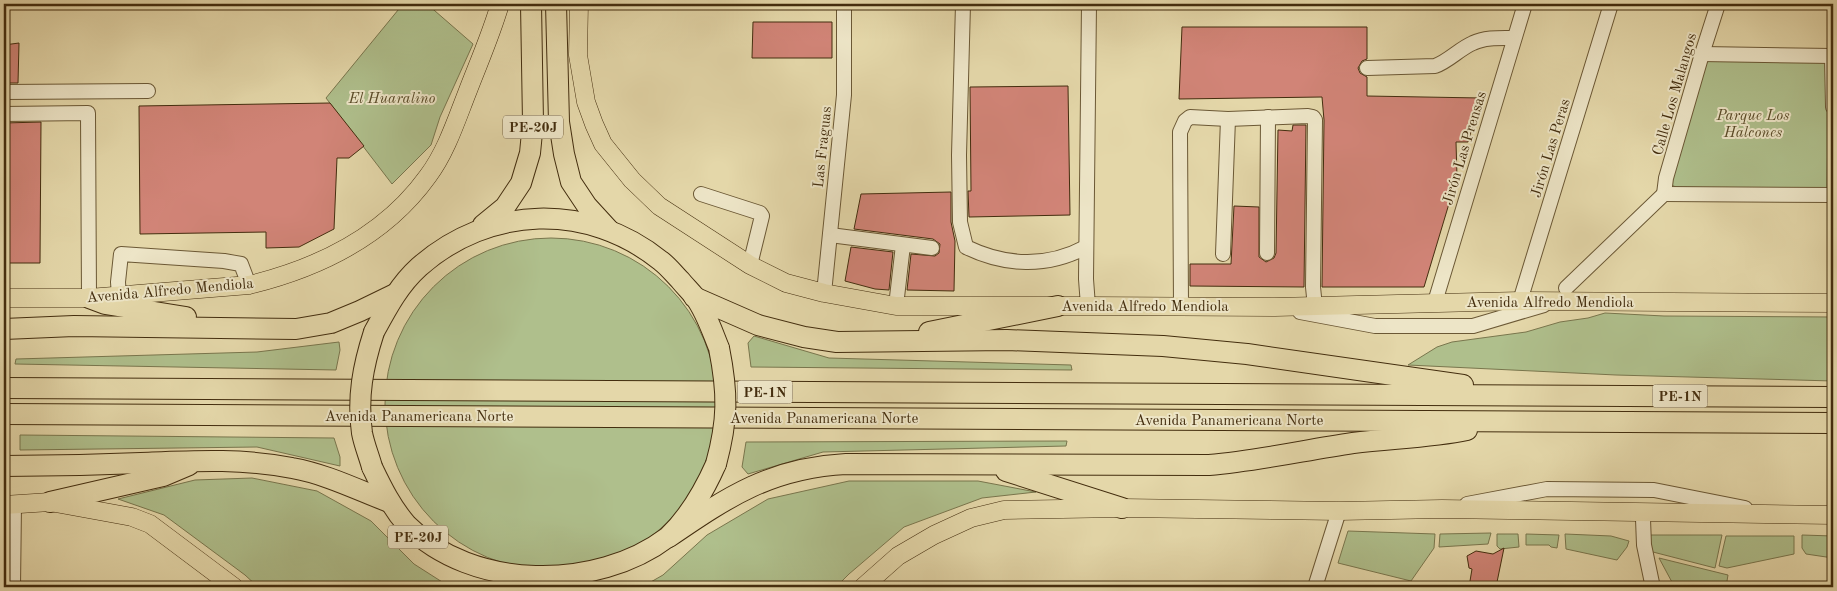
<svg xmlns="http://www.w3.org/2000/svg" width="1837" height="591" viewBox="0 0 1837 591" font-family="'Old Standard TT',serif">
  <style>
    .green { fill: #afbf8c; stroke: #79764d }
    .building { fill: #d18477; stroke: #432d0e }
    .lines { fill: none; stroke-linecap: round; stroke-linejoin: round }
    .minor-casing { stroke: #6b5835; stroke-width: 16 }
    .major-casing { stroke: #432d0e; stroke-width: 19 }
    .highway-casing { stroke: #432d0e; stroke-width: 22 }
    .minor { stroke: #ede5c7; stroke-width: 14 }
    .major { stroke: #e4d7a9; stroke-width: 18 }
    .highway { stroke: #e4d7a9; stroke-width: 20 }
    .highway-bridge-casing { stroke: #432d0e; stroke-width: 22; stroke-linecap: butt }
    .highway-bridge { stroke: #e4d7a9; stroke-width: 20 }
    .labels { text-anchor: middle; stroke-width: 4; stroke-linejoin: round; paint-order: stroke }
    .shield { fill: #ede5c7; stroke: #766446; stroke-width: 1 }
    .shield-label { font-size: 14px; font-weight: bold; fill: #432d0e }
    .street-label { font-size: 15px; fill: #432d0e; stroke: #ede5c7 }
    .park-label { font-size: 15px; font-style: italic; fill: #594a27; stroke: #ede5c7 }
  </style>
  <rect width="100%" height="100%" fill="#e4d7a9"/>
  <filter id="stains"><feTurbulence type="fractalNoise" baseFrequency=".004" numOctaves="4"/><feColorMatrix values="0 0 0 0 .2 0 0 0 0 .09 0 0 0 0 .02 0 0 0 .5 -.17"/></filter>
  <radialGradient id="worn" r=".72"><stop offset=".6" stop-color="#630" stop-opacity="0"/><stop offset="1" stop-color="#630" stop-opacity=".3"/></radialGradient>
  <g class="green">
    <polygon points="403,4 427,4 473,44 440,117 431,145 392,184 326,98"/>
    <polygon points="1704,58 1829,60 1827,190 1676,187 1669,184"/>
    <circle cx="551" cy="404" r="166"/>
    <polygon points="1605,313 1664,316 1833,317 1833,381 1616,375 1408,365 1437,347 1452,342 1526,332 1560,322 1588,318"/>
    <polygon points="754,336 829,358 1071,365 1072,370 751,367 748,343"/>
    <polygon points="339,342 340,350 336,370 15,364 16,359 257,352"/>
    <polygon points="20,435 334,438 340,457 340,466 257,447 20,450"/>
    <polygon points="1067,441 1066,446 823,452 748,474 742,467 746,442"/>
    <polygon points="252,478 317,491 371,521 414,564 450,587 258,587 245,575 164,515 118,499 195,480"/>
    <polygon points="849,481 978,481 1036,492 982,498 904,527 849,574 836,587 642,587 663,575 707,535 768,499"/>
    <polygon points="1348,531 1435,534 1434,548 1411,581 1338,563"/>
    <polygon points="1491,533 1488,544 1439,547 1440,534"/>
    <polygon points="1497,534 1518,534 1519,547 1500,549 1497,546"/>
    <polygon points="1526,534 1559,535 1557,548 1551,547 1549,545 1526,545"/>
    <polygon points="1565,534 1611,536 1629,541 1627,547 1617,560 1566,549"/>
    <polygon points="1651,535 1722,535 1715,568 1653,552 1648,547"/>
    <polygon points="1802,535 1833,536 1833,558 1806,554 1802,548"/>
    <polygon points="1726,536 1794,536 1794,554 1727,568 1719,566"/>
    <polygon points="1659,558 1728,575 1726,587 1672,587 1673,584"/>
  </g>
  <g class="building">
    <polygon points="753,22 832,22 832,58 752,58"/>
    <polygon points="1182,27 1367,27 1367,59 1362,61 1358,68 1360,73 1367,77 1367,96 1481,98 1468,142 1456,142 1457,177 1424,287 1322,287 1324,120 1322,97 1179,99"/>
    <polygon points="19,43 18,83 4,83 4,45"/>
    <polygon points="1068,86 1070,215 969,217 968,191 971,191 970,87"/>
    <polygon points="330,103 364,146 349,158 337,158 334,229 299,247 266,248 266,232 140,234 139,106"/>
    <polygon points="41,122 40,263 4,263 4,123"/>
    <polygon points="1293,125 1306,125 1304,287 1190,286 1190,264 1231,264 1234,206 1259,207 1259,257 1266,262 1274,258 1276,253 1278,130 1292,131"/>
    <polygon points="951,192 951,222 955,241 954,291 907,290 911,254 935,256 939,253 940,244 933,239 854,229 861,194"/>
    <polygon points="851,247 893,252 889,290 875,289 845,281"/>
    <polygon points="1504,548 1496,587 1469,587 1472,569 1469,568 1467,556 1476,551 1493,554"/>
  </g>
  <g class="lines">
    <defs>
      <g id="minor">
        <path d="M963,4L959,155L960,222L966,247C1005,266 1047,268 1086,247"/>
        <polyline points="1702,54 1832,56"/>
        <polyline points="1832,56 1833,107"/>
        <path d="M1367,68L1435,66C1449,61 1459,49 1473,43C1485,37 1501,38 1514,38"/>
        <polyline points="4,92 148,91"/>
        <polyline points="4,114 88,113 89,298"/>
        <polyline points="701,194 760,213 762,216 750,265"/>
        <polyline points="1664,194 1666,178 1702,54 1718,4"/>
        <polyline points="1664,194 1833,195"/>
        <polyline points="830,235 932,248"/>
        <polyline points="1267,253 1268,117"/>
        <polyline points="1223,254 1228,119"/>
        <polyline points="1566,288 1664,194"/>
        <polyline points="824,293 844,95 844,4"/>
        <polyline points="119,296 118,282 121,254 224,261 241,264 249,285"/>
        <polyline points="1520,301 1611,4"/>
        <polyline points="1435,302 1525,4"/>
        <polyline points="896,306 903,245"/>
        <polyline points="1088,306 1086,279 1089,4"/>
        <polyline points="1181,306 1180,132 1185,121 1190,117 1228,119 1308,116 1313,117 1315,120 1313,287 1315,307"/>
        <polyline points="1300,312 1375,326 1473,326 1544,305"/>
        <polyline points="1467,504 1547,489 1654,490 1745,508"/>
        <polyline points="1643,519 1644,545 1652,583 1651,587"/>
        <polyline points="13,587 14,505"/>
        <polyline points="1315,587 1339,511"/>
      </g>
      <g id="major">
        <polyline points="579,4 578,55 586,102 594,124 603,144 632,180 659,206 750,265 786,283 824,293 896,306 1088,306 1275,307 1520,301 1833,303"/>
        <path d="M4,298H89L249,285C319,268 385,236 428,176C446,152 456,121 467,93C478,64 491,35 500,4"/>
        <polyline points="4,505 50,502 132,517 150,524 234,587"/>
        <polyline points="863,587 898,556 934,535 971,518 1004,510 1122,508 1339,511 1442,509 1833,515"/>
      </g>
      <g id="highway">
        <polyline points="556,4 559,122 564,154 571,182 587,206 609,230"/>
        <polyline points="483,225 505,207 521,183 530,153 533,122 531,4"/>
        <polyline points="694,297 758,325 804,337 837,342 1007,340 1163,346 1247,354 1463,385"/>
        <polyline points="89,298 105,304 186,317"/>
        <polyline points="4,329 74,326 296,329 331,323 360,311 395,294"/>
        <path d="M374,332C387,308 399,285 419,267C489,205 588,202 661,261C668,266 674,274 680,280C685,286 690,291 695,297C706,312 712,331 719,348"/>
        <polyline points="929,332 1058,306"/>
        <polyline points="4,388 1833,397"/>
        <polyline points="4,414 1833,423"/>
        <path d="M4,466C49,466 95,465 141,463C192,461 242,458 292,468C326,474 358,490 389,502"/>
        <path d="M372,467C382,488 392,508 407,525C472,591 597,591 668,537C690,516 704,491 716,464"/>
        <polyline points="1006,471 1122,508"/>
        <polyline points="50,502 163,476 189,465"/>
        <path d="M669,537C729,496 771,468 846,464L1209,465C1258,461 1305,450 1353,443C1391,438 1429,438 1467,430"/>
      </g>
    </defs>
    <use href="#minor" class="minor-casing"/>
    <use href="#major" class="major-casing"/>
    <use href="#highway" class="highway-casing"/>
    <use href="#minor" class="minor"/>
    <use href="#major" class="major"/>
    <use href="#highway" class="highway"/>
    <defs>
      <g id="highway-bridge">
        <path d="M716,464C728,420 728,393 719,348"/>
        <path d="M372,467C369,456 364,444 362,433C357,397 363,366 374,332"/>
      </g>
    </defs>
    <use href="#highway-bridge" class="highway-bridge-casing"/>
    <use href="#highway-bridge" class="highway-bridge"/>
  </g>
  <g class="labels">
    <g class="shield">
      <rect x="503" y="115.5" width="60" height="23" rx="4"/>
      <rect x="737.5" y="380.5" width="55" height="23" rx="4"/>
      <rect x="1652.5" y="384.5" width="55" height="23" rx="4"/>
      <rect x="388" y="525.5" width="60" height="23" rx="4"/>
    </g>
    <g class="shield-label">
      <text x="533" y="132">PE-20J</text>
      <text x="765" y="397">PE-1N</text>
      <text x="1680" y="401">PE-1N</text>
      <text x="418" y="542">PE-20J</text>
    </g>
    <g class="street-label">
      <text transform="translate(1674 94) rotate(-74)" y="5">Calle Los Malangos</text>
      <text transform="translate(822 147) rotate(-84)" y="5">Las Fraguas</text>
      <text transform="translate(1464 148) rotate(-73)" y="5">Jirón Las Prensas</text>
      <text transform="translate(1550 148) rotate(-73)" y="5">Jirón Las Peras</text>
      <text transform="translate(170 290) rotate(-5)" y="5">Avenida Alfredo Mendiola</text>
      <text x="1550" y="307">Avenida Alfredo Mendiola</text>
      <text x="1145" y="311">Avenida Alfredo Mendiola</text>
      <text x="419" y="421">Avenida Panamericana Norte</text>
      <text x="824" y="423">Avenida Panamericana Norte</text>
      <text x="1229" y="425">Avenida Panamericana Norte</text>
    </g>
    <g class="park-label">
      <text x="392" y="103">El Huaralino</text>
      <text x="1753" y="120">Parque Los<tspan x="1753" dy="17">Halcones</tspan></text>
    </g>
  </g>
  <rect width="1837" height="591" fill="none" stroke="#e4d7a9" stroke-width="20"/>
  <rect x="5" y="5" width="1827" height="581" fill="none" stroke="#432d0e" stroke-width="2.5"/>
  <rect x="10" y="10" width="1817" height="571" fill="none" stroke="#432d0e"/>
  <rect width="100%" height="100%" filter="url(#stains)"/>
  <rect width="100%" height="100%" fill="url(#worn)"/>
</svg>
